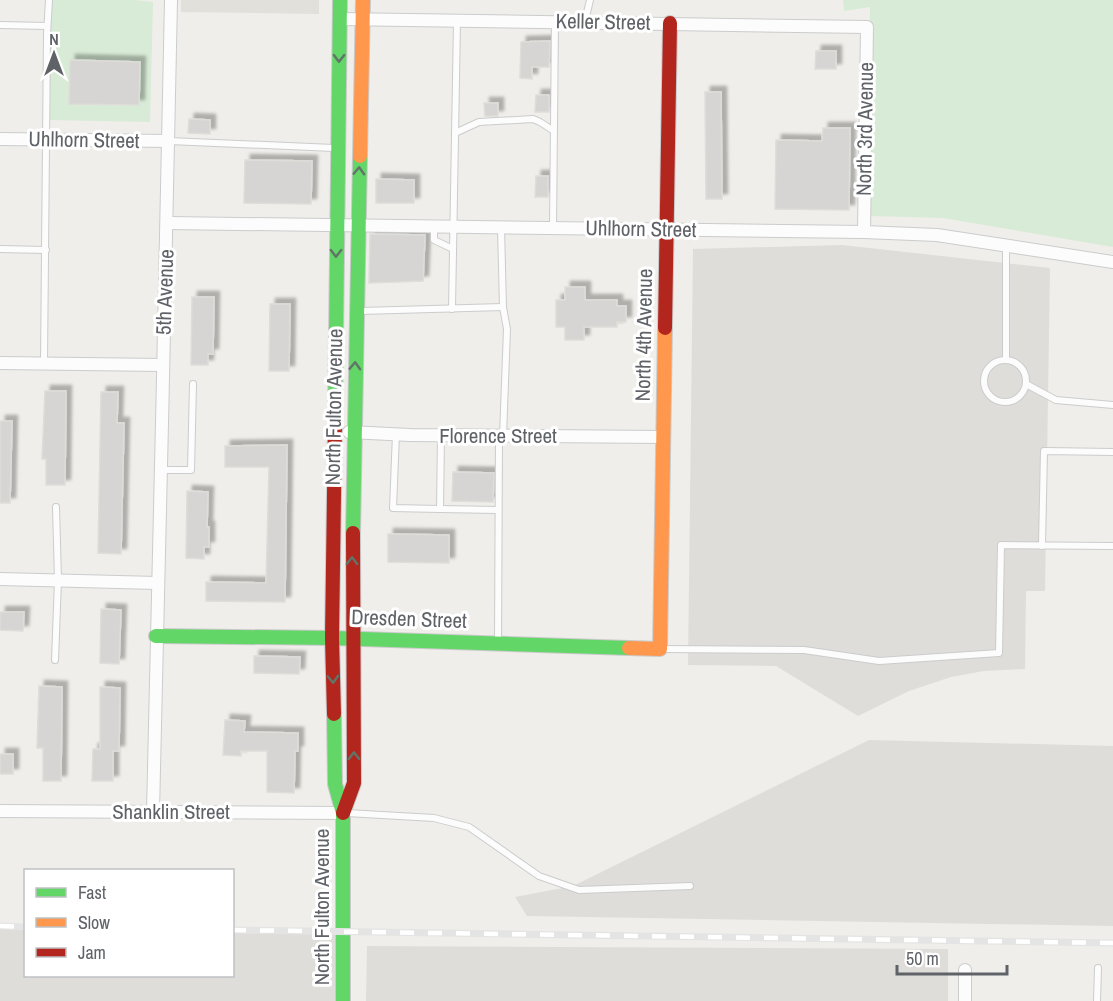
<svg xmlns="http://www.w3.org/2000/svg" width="1113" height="1001" viewBox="0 0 1113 1001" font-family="'Archivo Narrow',sans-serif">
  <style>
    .industrial { fill: #dfddda }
    .education { fill: #e2e0da }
    .green { fill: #d8ebd6 }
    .building { fill: #d6d5d3; stroke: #deddd9; stroke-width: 1.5; filter: url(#shadow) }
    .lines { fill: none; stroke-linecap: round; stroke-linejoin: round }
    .lane-casing { stroke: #cbcccc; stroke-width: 8 }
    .street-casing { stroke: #cbcccc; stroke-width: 14 }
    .fast-casing { stroke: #cacacb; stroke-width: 16 }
    .slow-casing { stroke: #cacacb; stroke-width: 16 }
    .jam-casing { stroke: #cacacb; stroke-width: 16 }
    .lane { stroke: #fdfcfc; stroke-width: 6 }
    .street { stroke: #fdfcfc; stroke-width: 12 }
    .fast { stroke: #63d668; stroke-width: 14 }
    .slow { stroke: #ff974d; stroke-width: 14 }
    .jam { stroke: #b3261e; stroke-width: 14 }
    .rail-casing { stroke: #e4e4e4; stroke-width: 7 }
    .rail { stroke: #fff; stroke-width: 4.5; stroke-dasharray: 14; stroke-linecap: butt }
    .oneway { stroke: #607468 }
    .labels { text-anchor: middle; stroke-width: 6; stroke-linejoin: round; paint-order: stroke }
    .street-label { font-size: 21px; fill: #5f6368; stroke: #fff }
  </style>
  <defs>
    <filter id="shadow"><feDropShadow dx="5.5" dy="-5.5" stdDeviation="1.5" flood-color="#0004"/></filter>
  </defs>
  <rect width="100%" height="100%" fill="#efeeea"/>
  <g class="industrial">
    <polygon points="842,245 1050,268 1045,591 1026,591 1025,669 984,671 951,677 909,691 858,716 776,666 688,665 693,249"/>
    <polygon points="869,740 1113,746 1113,926 527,916 515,897 573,886"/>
    <polygon points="0,927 25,927 26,976 232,976 233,930 344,932 343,1001 0,1001"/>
    <polygon points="367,946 948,949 948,1001 366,1001"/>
  </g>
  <polygon class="education" points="181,0 319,0 319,14 181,12"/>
  <g class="green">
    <polygon points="50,0 135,0 153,2 150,122 50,120"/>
    <polygon points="843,0 1113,0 1113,247 943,218 869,216 870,7 844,11"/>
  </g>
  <g class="building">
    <polygon points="550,41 549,67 532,67 532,79 520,78 521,42"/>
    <polygon points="816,51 836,51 836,69 815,69"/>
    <polygon points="70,60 140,62 139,105 69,104"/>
    <polygon points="705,92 721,92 722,199 706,199"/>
    <polygon points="536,95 549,95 549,112 535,112"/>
    <polygon points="484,103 498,103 498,116 485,116"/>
    <polygon points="189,119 210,120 210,134 188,133"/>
    <polygon points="823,128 850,128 849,210 775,209 776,140 822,141"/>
    <polygon points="245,160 312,161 311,204 244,203"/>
    <polygon points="536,176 548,176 548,197 535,197"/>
    <polygon points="376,179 414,180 414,203 376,203"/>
    <polygon points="370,234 425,235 423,281 369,283"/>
    <polygon points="565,287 585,287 585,300 617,300 617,306 626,306 626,322 617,322 617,327 584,327 584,340 565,340 565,327 556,327 556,300 565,300"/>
    <polygon points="192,297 214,297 213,354 208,354 208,365 191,365"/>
    <polygon points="270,304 290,304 289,371 269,371"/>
    <polygon points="45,391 66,391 65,485 46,485 46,459 42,459"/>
    <polygon points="101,392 118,392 117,423 124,423 121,554 98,553"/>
    <polygon points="0,421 12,421 10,503 0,503"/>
    <polygon points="287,445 285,602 206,601 206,582 266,583 269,467 225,467 225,446"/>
    <polygon points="453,472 494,473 493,502 452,501"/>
    <polygon points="187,491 208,492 207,527 209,527 209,547 204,547 204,559 186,558"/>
    <polygon points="388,534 449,535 449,563 388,562"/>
    <polygon points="101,609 121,610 119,664 100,663"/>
    <polygon points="0,612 24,612 23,631 0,630"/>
    <polygon points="254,656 300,657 299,674 254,673"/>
    <polygon points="39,686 62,687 61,781 43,781 43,748 37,748"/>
    <polygon points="100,687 120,688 119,751 113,751 113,781 92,781 93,749 100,749"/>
    <polygon points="225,720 245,721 244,732 298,733 298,751 295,751 294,793 267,792 267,751 241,751 241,756 223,755"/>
    <rect x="0" y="754" width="13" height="20"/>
  </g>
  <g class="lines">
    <defs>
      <g id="lane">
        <polyline points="585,21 590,0"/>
        <polyline points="0,25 47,26"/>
        <polyline points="455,133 479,122 533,119 540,122 554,131"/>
        <polyline points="169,141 334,148"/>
        <polyline points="434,227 434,240 453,249"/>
        <polyline points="501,228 503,307 507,329 503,436"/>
        <polyline points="553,228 555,22"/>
        <polyline points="1006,245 1006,360"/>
        <polyline points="0,249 46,250"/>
        <polyline points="452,309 457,21"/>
        <polyline points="360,311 503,307"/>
        <circle cx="1005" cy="381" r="21"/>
        <polyline points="44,364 47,34 49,0"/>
        <polyline points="1026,384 1056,400 1113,405"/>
        <polyline points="396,434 393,508 440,509 441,435"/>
        <polyline points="161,470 191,470 193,384"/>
        <polyline points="440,509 498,510"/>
        <polyline points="1042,546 1044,451 1113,452"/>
        <polyline points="498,642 499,436"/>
        <polyline points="661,649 804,650 879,661 999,653 1001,545 1113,546"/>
        <polyline points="55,660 58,580 56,507"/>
        <polyline points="347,813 434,818 469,827 539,876 579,890 690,886"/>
        <polyline points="1097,1001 1098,968"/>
      </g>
      <g id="street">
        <polyline points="340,19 867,27 864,232"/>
        <polyline points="0,139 169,141"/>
        <polyline points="168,223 864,232 937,235 1113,262"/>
        <polyline points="0,363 162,365"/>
        <polyline points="349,432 410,435 662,437"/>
        <polyline points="0,579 157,583"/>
        <polyline points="0,811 343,813"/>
        <path d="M153,812C158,541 167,271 171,0"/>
        <polyline points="965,1001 965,970"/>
      </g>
      <g id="fast">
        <polyline points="335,422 340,0"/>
        <polyline points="353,533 360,156"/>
        <polyline points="156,636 332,638 629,648"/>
        <polyline points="334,714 335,784 343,813 343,1001"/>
      </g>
      <g id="slow">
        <polyline points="360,156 363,0"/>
        <polyline points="629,648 660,649 665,328"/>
      </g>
      <g id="jam">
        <polyline points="665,328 670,23"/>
        <polyline points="334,714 332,638 335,422"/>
        <polyline points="343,813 354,783 353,533"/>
      </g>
    </defs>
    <use href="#lane" class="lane-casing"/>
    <use href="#street" class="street-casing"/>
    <use href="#fast" class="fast-casing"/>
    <use href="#slow" class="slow-casing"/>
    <use href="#jam" class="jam-casing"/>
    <use href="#lane" class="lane"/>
    <use href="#street" class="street"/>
    <use href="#fast" class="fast"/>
    <use href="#slow" class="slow"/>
    <use href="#jam" class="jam"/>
    <defs>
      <g id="rail">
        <polyline points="0,926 26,927"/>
        <polyline points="232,930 1113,943"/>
      </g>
    </defs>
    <use href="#rail" class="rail-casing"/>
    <use href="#rail" class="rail"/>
  </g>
  <defs><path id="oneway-chevron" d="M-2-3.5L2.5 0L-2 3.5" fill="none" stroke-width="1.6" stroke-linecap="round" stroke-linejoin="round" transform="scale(1.5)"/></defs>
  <g class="oneway">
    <use href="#oneway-chevron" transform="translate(339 58) rotate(91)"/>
    <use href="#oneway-chevron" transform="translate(359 171) rotate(-88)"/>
    <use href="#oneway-chevron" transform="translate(336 253) rotate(91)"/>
    <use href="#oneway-chevron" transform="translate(355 366) rotate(-88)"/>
    <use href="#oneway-chevron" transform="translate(352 561) rotate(-89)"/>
    <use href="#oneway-chevron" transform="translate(333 679) rotate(88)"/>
    <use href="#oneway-chevron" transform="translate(354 756) rotate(-91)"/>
  </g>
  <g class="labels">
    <g class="street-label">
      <text transform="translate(603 22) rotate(1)" y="7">Keller Street</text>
      <text transform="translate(865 129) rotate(-89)" y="7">North 3rd Avenue</text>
      <text transform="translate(84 140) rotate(1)" y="7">Uhlhorn Street</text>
      <text transform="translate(641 229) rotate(1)" y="7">Uhlhorn Street</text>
      <text transform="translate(165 292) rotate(-88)" y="7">5th Avenue</text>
      <text transform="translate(644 335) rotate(-89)" y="7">North 4th Avenue</text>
      <text transform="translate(334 407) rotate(-89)" y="7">North Fulton Avenue</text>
      <text x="498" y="443">Florence Street</text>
      <text transform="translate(409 619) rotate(2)" y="7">Dresden Street</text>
      <text x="171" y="819">Shanklin Street</text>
      <text transform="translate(322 907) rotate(-90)" y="7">North Fulton Avenue</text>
    </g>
  </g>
  <rect x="24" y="869" width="210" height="108" fill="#ffffff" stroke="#bfc1c3" stroke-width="1.5"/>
  <rect x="36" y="888" width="30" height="9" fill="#63d668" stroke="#bfc1c3" stroke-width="1.5"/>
  <text x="78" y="899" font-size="18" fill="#5f6368">Fast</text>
  <rect x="36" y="918" width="30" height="9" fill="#ff974d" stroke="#bfc1c3" stroke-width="1.5"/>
  <text x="78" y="929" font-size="18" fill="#5f6368">Slow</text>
  <rect x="36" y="948" width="30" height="9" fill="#b3261e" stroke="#bfc1c3" stroke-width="1.5"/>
  <text x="78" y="959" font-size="18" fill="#5f6368">Jam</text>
  <g transform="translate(54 54)" stroke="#ffffff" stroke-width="4.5" paint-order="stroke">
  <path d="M0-4.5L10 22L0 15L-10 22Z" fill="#5f6368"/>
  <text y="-9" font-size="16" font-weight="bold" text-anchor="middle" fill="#5f6368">N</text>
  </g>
  <path d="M897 965v9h110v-9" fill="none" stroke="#5f6368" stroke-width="3"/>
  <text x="906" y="965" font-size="18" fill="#5f6368" stroke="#ffffff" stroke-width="4.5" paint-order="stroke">50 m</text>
</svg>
